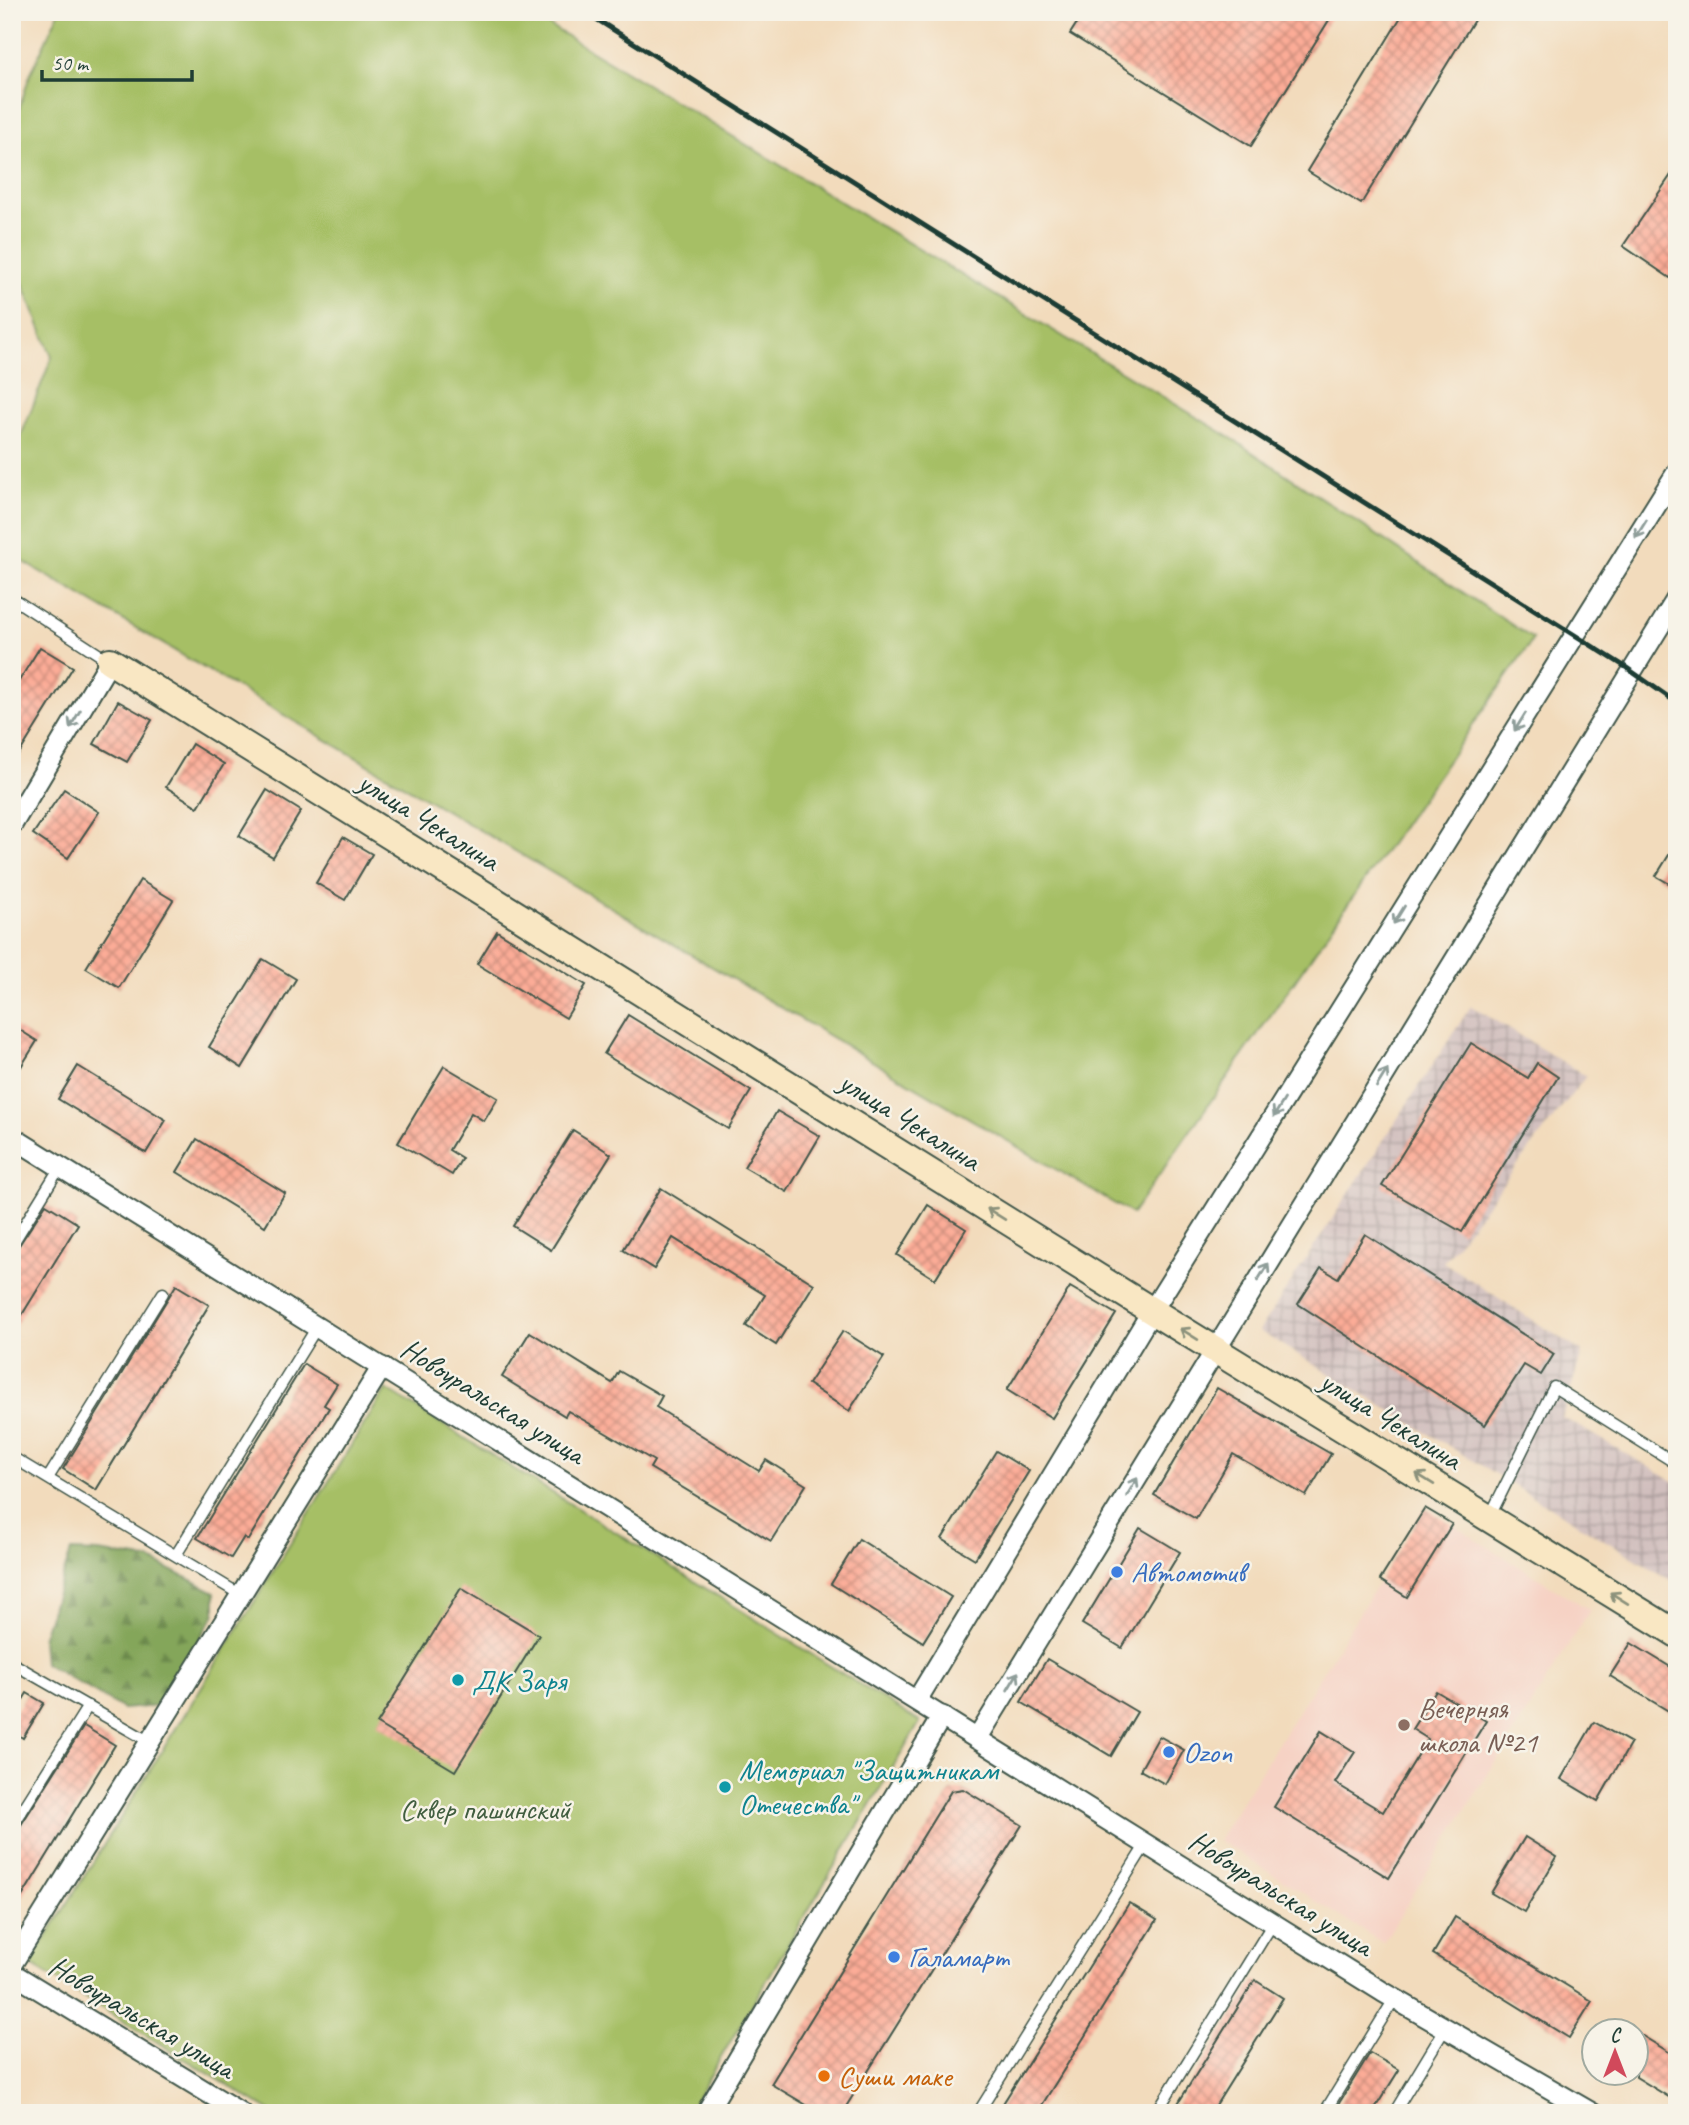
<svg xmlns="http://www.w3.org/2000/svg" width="1689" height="2125" viewBox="0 0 1689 2125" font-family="Caveat,sans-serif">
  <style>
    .built { fill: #f6d2c4 }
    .industrial { fill: url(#industrial-grid) }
    .forest { fill: url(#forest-firs); stroke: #527247; stroke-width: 2 }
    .green { fill: #a6bf65; stroke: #627e4c; stroke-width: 2 }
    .building { fill: url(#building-cross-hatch) }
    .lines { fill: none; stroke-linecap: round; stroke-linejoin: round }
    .lane-casing { stroke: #3f5548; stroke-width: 13 }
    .street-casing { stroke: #3f5548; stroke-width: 23 }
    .secondary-casing { stroke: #3f5548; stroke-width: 30 }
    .lane { stroke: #fff; stroke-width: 10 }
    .street { stroke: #fff; stroke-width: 19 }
    .secondary { stroke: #f9e7c3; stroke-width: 26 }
    .rail { stroke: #1f3d34; stroke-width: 5 }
    .oneway { stroke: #8f9e9a }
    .oneway2 { stroke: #8c927c }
    .shop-dot { fill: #3f7fe0; stroke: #f7f3e8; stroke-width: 2.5 }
    .culture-dot { fill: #0f9aa8; stroke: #f7f3e8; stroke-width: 2.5 }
    .education-dot { fill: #8d6e63; stroke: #f7f3e8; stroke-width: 2.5 }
    .food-dot { fill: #e8710a; stroke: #f7f3e8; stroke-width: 2.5 }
    .labels { text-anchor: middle; stroke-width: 5; stroke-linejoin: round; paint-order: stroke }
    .street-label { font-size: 30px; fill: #1f3d34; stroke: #f7f3e8 }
    .shop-label { font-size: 30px; fill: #366cbe; stroke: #f7f3e8; text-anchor: start }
    .culture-label { font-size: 30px; fill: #0d838f; stroke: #f7f3e8; text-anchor: start }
    .education-label { font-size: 30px; fill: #785e54; stroke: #f7f3e8; text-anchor: start }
    .park-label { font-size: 30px; fill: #415e40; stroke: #f7f3e8 }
    .food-label { font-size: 30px; fill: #c56008; stroke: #f7f3e8; text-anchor: start }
  </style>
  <defs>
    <pattern id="industrial-grid" width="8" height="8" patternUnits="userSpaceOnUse" patternTransform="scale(1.75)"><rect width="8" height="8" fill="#d1bfbe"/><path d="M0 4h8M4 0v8" fill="none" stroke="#a99c9b"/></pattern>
    <pattern id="forest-firs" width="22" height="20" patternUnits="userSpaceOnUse" patternTransform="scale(1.75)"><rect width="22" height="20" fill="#84a65a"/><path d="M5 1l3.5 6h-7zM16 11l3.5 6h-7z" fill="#6b884b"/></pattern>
    <pattern id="building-cross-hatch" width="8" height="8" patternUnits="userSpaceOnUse" patternTransform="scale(1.75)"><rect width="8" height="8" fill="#fcac97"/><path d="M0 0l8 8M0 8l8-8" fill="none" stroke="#cb8d7c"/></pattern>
  </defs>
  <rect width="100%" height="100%" fill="#f7f3e8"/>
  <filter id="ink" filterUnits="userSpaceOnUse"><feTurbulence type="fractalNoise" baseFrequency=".0143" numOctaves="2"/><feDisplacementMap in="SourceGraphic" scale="14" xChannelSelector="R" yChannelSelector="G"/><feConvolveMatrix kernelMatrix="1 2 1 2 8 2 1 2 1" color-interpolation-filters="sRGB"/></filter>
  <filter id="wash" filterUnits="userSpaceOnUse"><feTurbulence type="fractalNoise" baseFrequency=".00686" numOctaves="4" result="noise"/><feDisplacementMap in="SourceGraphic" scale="28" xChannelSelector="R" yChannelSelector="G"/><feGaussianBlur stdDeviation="1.57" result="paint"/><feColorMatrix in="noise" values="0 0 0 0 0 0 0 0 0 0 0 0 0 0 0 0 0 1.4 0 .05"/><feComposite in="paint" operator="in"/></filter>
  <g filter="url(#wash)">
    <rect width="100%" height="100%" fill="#f2dbbc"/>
    <polygon class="built" points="1425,1508 1590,1610 1383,1943 1218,1840"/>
    <polygon class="industrial" points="1471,1006 1586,1076 1443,1262 1582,1352 1562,1417 1677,1483 1677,1584 1259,1331"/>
    <polygon class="forest" points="71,1551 98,1552 151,1560 215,1592 215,1614 158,1706 123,1709 44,1663 42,1639"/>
    <g class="green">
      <polygon points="59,12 527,12 1231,438 1533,639 1132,1214 12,555 12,459 52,357 12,256 12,130 30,75"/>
      <polygon points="386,1389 920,1722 688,2113 273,2113 30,1964"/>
    </g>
    <g id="blocks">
      <g class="building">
        <polygon points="1084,12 1334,12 1251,146 1070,34"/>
        <polygon points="1404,12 1479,12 1361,204 1307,171"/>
        <polygon points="1677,166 1677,269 1670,278 1623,246"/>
        <polygon points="40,647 73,667 12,765 12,692"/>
        <polygon points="118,701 152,720 127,762 94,744"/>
        <polygon points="192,744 224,764 198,807 166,787"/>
        <polygon points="64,789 99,812 68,858 33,834"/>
        <polygon points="267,790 301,811 273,857 239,836"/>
        <polygon points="343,837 372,854 345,900 316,883"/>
        <polygon points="1677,842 1677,888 1656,876"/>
        <polygon points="140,880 173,900 119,988 86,968"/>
        <polygon points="497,931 586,985 566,1018 477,964"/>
        <polygon points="263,959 296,979 242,1068 209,1047"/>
        <polygon points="628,1015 751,1091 728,1129 604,1054"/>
        <polygon points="12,1025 37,1041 12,1081"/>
        <polygon points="1471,1043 1528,1078 1537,1063 1558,1077 1462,1232 1382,1186"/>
        <polygon points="78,1066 166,1120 146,1153 58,1099"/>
        <polygon points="444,1066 498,1098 484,1121 471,1113 449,1150 462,1158 452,1175 398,1143"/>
        <polygon points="777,1111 820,1136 787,1192 744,1167"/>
        <polygon points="573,1130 611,1154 551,1250 513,1226"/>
        <polygon points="197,1139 285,1193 265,1226 177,1172"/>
        <polygon points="661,1188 814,1284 776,1345 746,1326 765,1295 673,1238 654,1269 623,1250"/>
        <polygon points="46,1204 78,1224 12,1331 12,1256"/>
        <polygon points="928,1205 966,1229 935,1279 897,1255"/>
        <polygon points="1365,1234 1554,1354 1541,1375 1524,1365 1485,1425 1298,1304 1321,1268 1338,1278"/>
        <polygon points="176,1285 209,1305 96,1490 63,1469"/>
        <polygon points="1070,1287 1116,1314 1052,1418 1007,1390"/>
        <polygon points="843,1331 884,1357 849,1411 808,1384"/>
        <polygon points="530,1332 612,1383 619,1371 662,1396 656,1407 759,1471 766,1460 806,1485 771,1541 650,1468 654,1461 568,1411 565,1416 502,1377"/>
        <polygon points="304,1364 337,1384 324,1405 329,1408 248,1540 244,1537 231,1558 197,1538"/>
        <polygon points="1217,1388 1331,1454 1306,1496 1233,1454 1196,1519 1154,1495"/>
        <polygon points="996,1451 1029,1471 975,1559 942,1539"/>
        <polygon points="1425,1508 1452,1524 1407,1597 1380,1580"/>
        <polygon points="1140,1528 1180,1552 1122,1648 1082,1624"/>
        <polygon points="859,1539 951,1597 923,1642 831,1584"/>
        <polygon points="461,1588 539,1635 455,1771 377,1724"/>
        <polygon points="1631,1643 1677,1671 1677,1716 1610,1676"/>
        <polygon points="1047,1659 1137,1712 1111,1756 1021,1702"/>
        <polygon points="1436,1691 1486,1721 1389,1878 1274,1807 1321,1731 1355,1752 1335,1783 1383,1812 1428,1739 1412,1729"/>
        <polygon points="27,1693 44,1703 23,1738 12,1731 12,1718"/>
        <polygon points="1594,1722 1631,1743 1598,1801 1561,1779"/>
        <polygon points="84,1726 115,1745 12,1913 12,1839"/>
        <polygon points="1159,1736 1184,1750 1165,1784 1140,1770"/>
        <polygon points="963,1789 1022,1825 842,2113 820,2113 771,2084 951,1791"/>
        <polygon points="1525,1837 1557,1857 1524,1912 1491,1893"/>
        <polygon points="1129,1903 1157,1920 1037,2113 997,2113"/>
        <polygon points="1455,1917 1592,2001 1569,2038 1433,1954"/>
        <polygon points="1255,1980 1283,1998 1211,2113 1172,2113"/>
        <polygon points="1636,2032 1677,2057 1677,2102 1636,2077"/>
        <polygon points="1370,2053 1399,2070 1372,2113 1333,2113"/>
      </g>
    </g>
  </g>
  <g filter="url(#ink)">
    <use href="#blocks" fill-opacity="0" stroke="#3f5548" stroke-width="2"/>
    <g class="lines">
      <defs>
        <g id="lane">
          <polyline points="12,598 109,661"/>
          <polyline points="12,1245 60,1167"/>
          <polyline points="12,1457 241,1595"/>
          <polyline points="48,1478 163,1293"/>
          <polyline points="1489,1518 1554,1387 1677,1464"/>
          <polyline points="176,1555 317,1327"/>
          <polyline points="12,1663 150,1742"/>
          <polyline points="12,1827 88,1706"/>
          <polyline points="978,2113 1146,1844"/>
          <polyline points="1156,2113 1273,1923"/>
          <polyline points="1324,2113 1395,1998"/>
          <polyline points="1394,2113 1446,2027"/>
        </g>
        <g id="street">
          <polyline points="12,825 110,661"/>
          <polyline points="12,1137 1383,1992 1592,2113"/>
          <polyline points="917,1700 1152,1311 1677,472"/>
          <polyline points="977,1739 1677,598"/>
          <polyline points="12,1964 382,1367"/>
          <polyline points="12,1973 241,2113"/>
          <polyline points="706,2113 942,1716"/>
        </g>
        <polyline id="secondary" points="110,661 1152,1311 1677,1634"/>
      </defs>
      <use href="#lane" class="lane-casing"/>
      <use href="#street" class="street-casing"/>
      <use href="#secondary" class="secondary-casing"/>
      <use href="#lane" class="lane"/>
      <use href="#street" class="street"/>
      <use href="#secondary" class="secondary"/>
      <polyline class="rail" points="585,12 1624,666 1677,703"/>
    </g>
    <defs><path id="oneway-shaft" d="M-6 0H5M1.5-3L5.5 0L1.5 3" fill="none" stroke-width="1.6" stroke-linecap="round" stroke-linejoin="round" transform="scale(1.75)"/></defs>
    <g class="oneway">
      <use href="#oneway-shaft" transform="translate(1641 529) rotate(122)"/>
      <use href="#oneway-shaft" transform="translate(75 719) rotate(121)"/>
      <use href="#oneway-shaft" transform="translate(1520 722) rotate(122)"/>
      <use href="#oneway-shaft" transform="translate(1399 915) rotate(122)"/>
      <use href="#oneway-shaft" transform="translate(1382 1078) rotate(-58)"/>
      <use href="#oneway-shaft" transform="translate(1279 1108) rotate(122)"/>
      <use href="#oneway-shaft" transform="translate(1263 1272) rotate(-58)"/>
      <use href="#oneway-shaft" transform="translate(1132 1487) rotate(-59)"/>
      <use href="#oneway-shaft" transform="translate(1013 1681) rotate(-59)"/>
    </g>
    <g class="oneway2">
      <use href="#oneway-shaft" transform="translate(996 1214) rotate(-148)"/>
      <use href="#oneway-shaft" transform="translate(1189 1334) rotate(-148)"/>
      <use href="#oneway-shaft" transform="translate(1425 1479) rotate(-148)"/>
      <use href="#oneway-shaft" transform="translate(1619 1598) rotate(-148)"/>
    </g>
  </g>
  <g class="shop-dot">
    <circle cx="1117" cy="1572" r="7"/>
    <circle cx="1169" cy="1752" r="7"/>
    <circle cx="894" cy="1957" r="7"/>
  </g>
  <g class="culture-dot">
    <circle cx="458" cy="1680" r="7"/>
    <circle cx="725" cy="1787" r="7"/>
  </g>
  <circle class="education-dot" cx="1404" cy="1725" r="7"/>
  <circle class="food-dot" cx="824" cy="2076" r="7"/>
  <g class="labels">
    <g class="street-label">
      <text transform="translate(429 821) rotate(32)" y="10">улица Чекалина</text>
      <text transform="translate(910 1121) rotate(32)" y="10">улица Чекалина</text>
      <text transform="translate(493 1401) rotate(32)" y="10">Новоуральская улица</text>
      <text transform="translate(1391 1420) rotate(32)" y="10">улица Чекалина</text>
      <text transform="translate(1281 1893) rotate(32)" y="10">Новоуральская улица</text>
      <text transform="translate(142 2017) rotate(31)" y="10">Новоуральская улица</text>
    </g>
    <g class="shop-label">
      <text x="1131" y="1582">Автомотив</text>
      <text x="1183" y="1762">Ozon</text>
      <text x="908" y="1967">Галамарт</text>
    </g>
    <g class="culture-label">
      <text x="472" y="1690">ДК Заря</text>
      <text x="739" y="1780">Мемориал "Защитникам<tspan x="739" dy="34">Отечества"</tspan></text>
    </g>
    <g class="education-label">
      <text x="1418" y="1718">Вечерняя<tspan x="1418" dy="34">школа №21</tspan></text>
    </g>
    <g class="park-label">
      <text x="485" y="1819">Сквер пашинский</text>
    </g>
    <g class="food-label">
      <text x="838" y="2086">Суши маке</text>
    </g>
  </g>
  <rect width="1689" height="2125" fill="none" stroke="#f7f3e8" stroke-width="42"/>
  <g transform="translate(1615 2052)"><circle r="33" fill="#f7f3e8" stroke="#a1aaa0" stroke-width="2"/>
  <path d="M0-5L12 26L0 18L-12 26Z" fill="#d1495b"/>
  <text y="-10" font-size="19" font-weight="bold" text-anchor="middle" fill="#1f3d34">С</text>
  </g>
  <path d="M42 70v10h150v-10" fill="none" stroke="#1f3d34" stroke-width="3.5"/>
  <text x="52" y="70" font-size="21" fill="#1f3d34" stroke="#f7f3e8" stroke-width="5" paint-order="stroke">50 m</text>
</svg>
